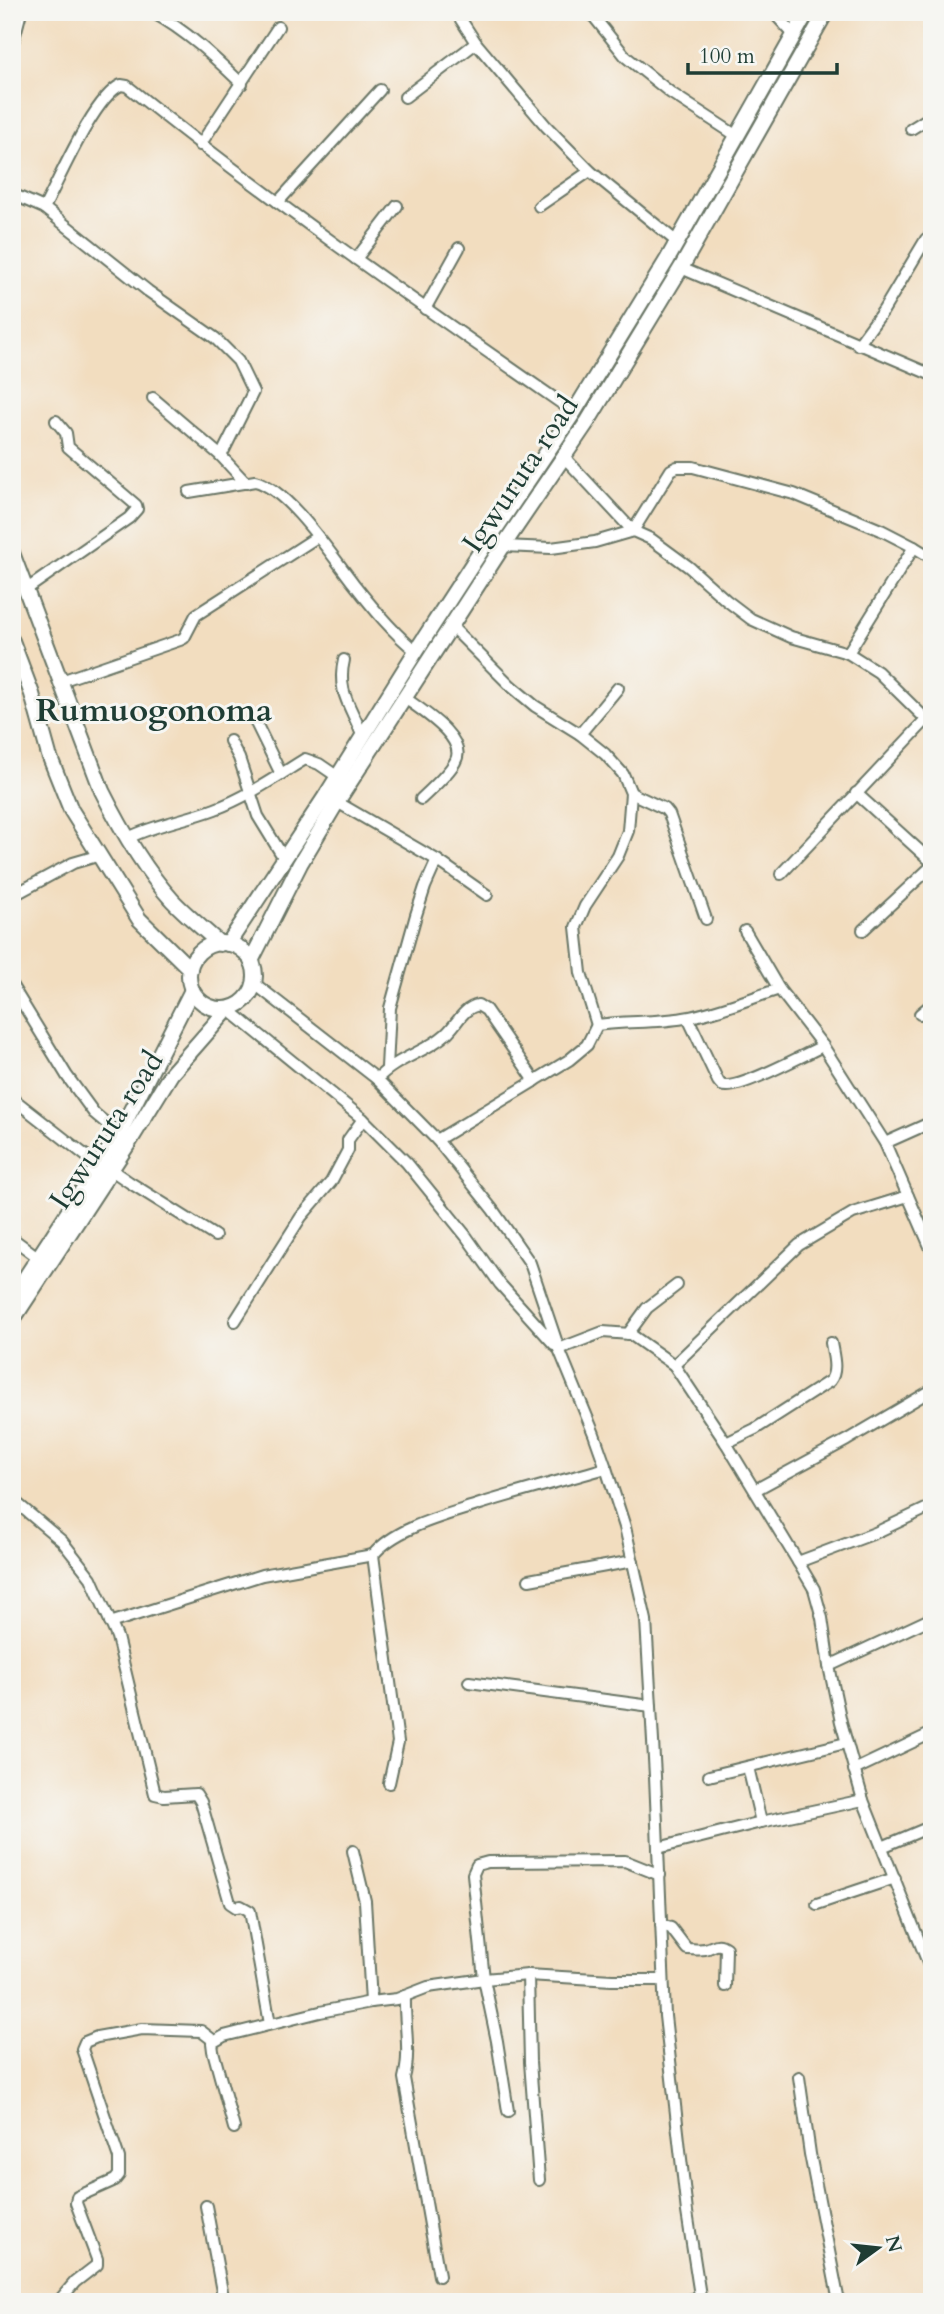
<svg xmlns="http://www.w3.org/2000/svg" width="944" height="2314" viewBox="0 0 944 2314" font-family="Cardo,serif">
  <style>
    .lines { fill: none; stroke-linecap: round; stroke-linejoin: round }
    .minor-casing { stroke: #697565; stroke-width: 14 }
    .major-casing { stroke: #697565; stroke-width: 18 }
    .minor { stroke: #fff; stroke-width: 10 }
    .major { stroke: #fff; stroke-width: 14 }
    .labels { text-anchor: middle; stroke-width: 6; stroke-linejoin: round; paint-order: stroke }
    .street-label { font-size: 30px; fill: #1f3d34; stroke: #f6f6f2 }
    .quarter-label { font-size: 33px; font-weight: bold; fill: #1f3d34; stroke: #f6f6f2 }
  </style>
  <rect width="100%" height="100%" fill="#f6f6f2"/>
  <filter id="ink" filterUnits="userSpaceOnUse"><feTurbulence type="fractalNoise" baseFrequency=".0143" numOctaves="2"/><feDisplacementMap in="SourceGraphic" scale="14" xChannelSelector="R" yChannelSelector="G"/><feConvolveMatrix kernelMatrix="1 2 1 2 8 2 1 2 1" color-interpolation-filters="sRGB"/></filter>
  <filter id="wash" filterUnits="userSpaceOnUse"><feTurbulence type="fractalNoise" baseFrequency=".00686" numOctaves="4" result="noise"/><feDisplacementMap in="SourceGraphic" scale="28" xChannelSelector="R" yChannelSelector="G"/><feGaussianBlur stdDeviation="1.57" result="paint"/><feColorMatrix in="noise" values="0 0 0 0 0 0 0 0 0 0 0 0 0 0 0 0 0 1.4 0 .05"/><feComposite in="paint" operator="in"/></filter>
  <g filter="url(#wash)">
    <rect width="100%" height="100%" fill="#f2ddbf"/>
  </g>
  <g filter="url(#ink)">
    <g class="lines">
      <defs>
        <g id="minor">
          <path d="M152,12C187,31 214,57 242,84"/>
          <polyline points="456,12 476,43 546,126 590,171 677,242"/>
          <polyline points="590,12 626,57 671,93 737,136"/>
          <polyline points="773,12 794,35"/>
          <polyline points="12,46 21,12"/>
          <polyline points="405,97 476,43"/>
          <polyline points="911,129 932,116"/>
          <polyline points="200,145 278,27"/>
          <polyline points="12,194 44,208 148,291 215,338 238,361 253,392 221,456 246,483"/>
          <polyline points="278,202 380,90"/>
          <polyline points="539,206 590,171"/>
          <path d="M44,208C59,180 94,97 121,85L127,86C271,202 423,307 574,412"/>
          <polyline points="356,259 397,206"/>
          <polyline points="681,268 932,375"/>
          <polyline points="425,309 459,248"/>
          <polyline points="858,345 883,311 926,239"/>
          <polyline points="153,398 221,456"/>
          <polyline points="564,457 633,531 671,470 677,467 693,467 794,494 881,530 914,547 932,558"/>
          <path d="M189,492L255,481C288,489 332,556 354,584C372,607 393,633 416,651"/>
          <polyline points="503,546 551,548 595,542 633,531 651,539 689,567 726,600 751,619 791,637 848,653 878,672 932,725"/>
          <polyline points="27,589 129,518 137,509 136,505 68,447 66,433 56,421"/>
          <polyline points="452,627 511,686 535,706 580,734 605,754 623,774 631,793 628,831 618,856 585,906 576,927 581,973 597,1025"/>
          <polyline points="848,653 914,547"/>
          <path d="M344,660C336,694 353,708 363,738"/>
          <polyline points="61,681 180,640 184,638 196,615 317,537"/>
          <path d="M405,698C421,710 469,739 455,762C447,776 432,788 421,799"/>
          <polyline points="253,717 281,774"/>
          <polyline points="580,734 618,688"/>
          <polyline points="230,741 239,758 258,816 285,860"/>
          <polyline points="631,793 665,809 669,814 706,919"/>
          <polyline points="856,793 932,862"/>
          <polyline points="337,802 437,860 487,895"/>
          <path d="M128,838C156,824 186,820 215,809C247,797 276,777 305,759L319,764L338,777"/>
          <polyline points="781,874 926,720"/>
          <polyline points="12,896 73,863 97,856"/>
          <polyline points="863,930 932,866"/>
          <polyline points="745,931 779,989 823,1046 885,1143 932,1251"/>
          <polyline points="255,984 377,1079 437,1140 493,1210 530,1263 559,1349 594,1434 606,1468 625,1527 646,1620 655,1776 665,2016 687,2212 701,2302"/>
          <polyline points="12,986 67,1076 94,1113 119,1134"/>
          <polyline points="228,1009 363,1119 407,1163 466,1236 500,1284 554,1344"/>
          <polyline points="920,1014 932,1004"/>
          <path d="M688,1018L718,1081C721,1085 721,1086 727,1086C746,1086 803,1055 823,1046"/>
          <polyline points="387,1068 390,1008 416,915 425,887 437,860"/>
          <path d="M377,1079C396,1058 425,1053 446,1034C457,1024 463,1008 478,1005L486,1010L535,1081"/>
          <polyline points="12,1098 99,1166"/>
          <path d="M437,1140L569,1060L587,1045L597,1025C626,1021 655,1023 684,1018C715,1013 749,999 779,989"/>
          <polyline points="885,1143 932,1122"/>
          <polyline points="110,1169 129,1182 215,1236"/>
          <polyline points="12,1238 39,1258"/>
          <polyline points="235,1321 301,1217 331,1182 348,1150 348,1140 363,1119"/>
          <polyline points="628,1334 647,1308 677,1285"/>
          <polyline points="559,1349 603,1332 630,1334 674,1365 726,1443 798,1562 814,1589 822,1618 829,1666 841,1722 863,1800 932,1973"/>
          <polyline points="674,1365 799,1245 853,1213 908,1196"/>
          <path d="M726,1443L755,1429L830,1381C838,1371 833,1355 831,1343"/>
          <polyline points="755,1490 847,1440 932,1390"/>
          <polyline points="12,1499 62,1541 91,1578 117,1637 155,1794 164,1796 196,1794 201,1802 230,1903 236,1907 241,1906 250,1911 270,2024"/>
          <polyline points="798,1562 875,1533 932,1506"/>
          <polyline points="529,1580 633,1561"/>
          <polyline points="110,1623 262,1575 373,1555"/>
          <polyline points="829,1666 932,1618"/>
          <polyline points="469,1682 651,1706"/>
          <polyline points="748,1767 761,1822"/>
          <polyline points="854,1770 932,1733"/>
          <polyline points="709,1776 846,1743"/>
          <path d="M389,1783L398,1742L373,1555C396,1527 447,1515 480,1504C522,1491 564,1480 606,1468"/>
          <polyline points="882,1847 932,1826"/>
          <polyline points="658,1848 761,1822 863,1800"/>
          <polyline points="353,1851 365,1901 371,2002"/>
          <polyline points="817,1904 895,1878"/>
          <path d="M661,1925L671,1928L687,1949C693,1949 699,1950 705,1949C714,1947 717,1941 726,1948L725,1986"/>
          <polyline points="528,1975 530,2062 539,2180"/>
          <path d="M405,1996C404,2023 411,2052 404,2078L439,2276"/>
          <polyline points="799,2077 810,2154 839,2302"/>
          <polyline points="508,2111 497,2041 484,1979 473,1874 477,1865 488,1862 625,1861 660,1875"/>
          <polyline points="234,2128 213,2051 212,2043 224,2036 320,2012 371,2002 397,1999 428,1987 484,1979 528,1975 612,1980 663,1980"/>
          <polyline points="206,2206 224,2302"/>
          <polyline points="58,2302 75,2282 97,2265 97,2259 76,2203 77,2197 115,2180 119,2175 119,2158 82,2049 85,2042 97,2037 142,2029 201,2031 214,2041"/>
          <polyline points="679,2302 700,2298"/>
        </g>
        <g id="major">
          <path d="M12,553L102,791C121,829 143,868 172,900C187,916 205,930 220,944"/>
          <polyline points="12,641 32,694 49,755 71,810 139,919 190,969"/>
          <circle cx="222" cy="976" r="33"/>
          <polyline points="228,944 325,797 416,651 490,537 574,412 667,260 807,12"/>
          <polyline points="251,961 300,864 337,802 503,546 588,421 681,268 826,12"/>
          <polyline points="12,1298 119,1134 192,990"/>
          <polyline points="12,1321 128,1144 171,1074 228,1009"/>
        </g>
      </defs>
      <use href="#minor" class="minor-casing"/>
      <use href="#major" class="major-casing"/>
      <use href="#minor" class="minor"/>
      <use href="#major" class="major"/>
    </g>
  </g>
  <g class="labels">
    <g class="street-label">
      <text transform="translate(520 474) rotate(-56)" y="10">Igwuruta road</text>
      <text transform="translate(106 1130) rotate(-57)" y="10">Igwuruta road</text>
    </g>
    <g class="quarter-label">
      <text x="154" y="721">Rumuogonoma</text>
    </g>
  </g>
  <rect width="944" height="2314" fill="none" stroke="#f6f6f2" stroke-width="42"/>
  <g transform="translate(878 2248) rotate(75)" stroke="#f6f6f2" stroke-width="5" paint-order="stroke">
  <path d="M0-5L12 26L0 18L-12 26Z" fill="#1f3d34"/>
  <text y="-10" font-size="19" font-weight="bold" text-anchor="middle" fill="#1f3d34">N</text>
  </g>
  <path d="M688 63v10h149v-10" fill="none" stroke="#1f3d34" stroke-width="3.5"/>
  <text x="699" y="63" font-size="21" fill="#1f3d34" stroke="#f6f6f2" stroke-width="5" paint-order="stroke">100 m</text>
</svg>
